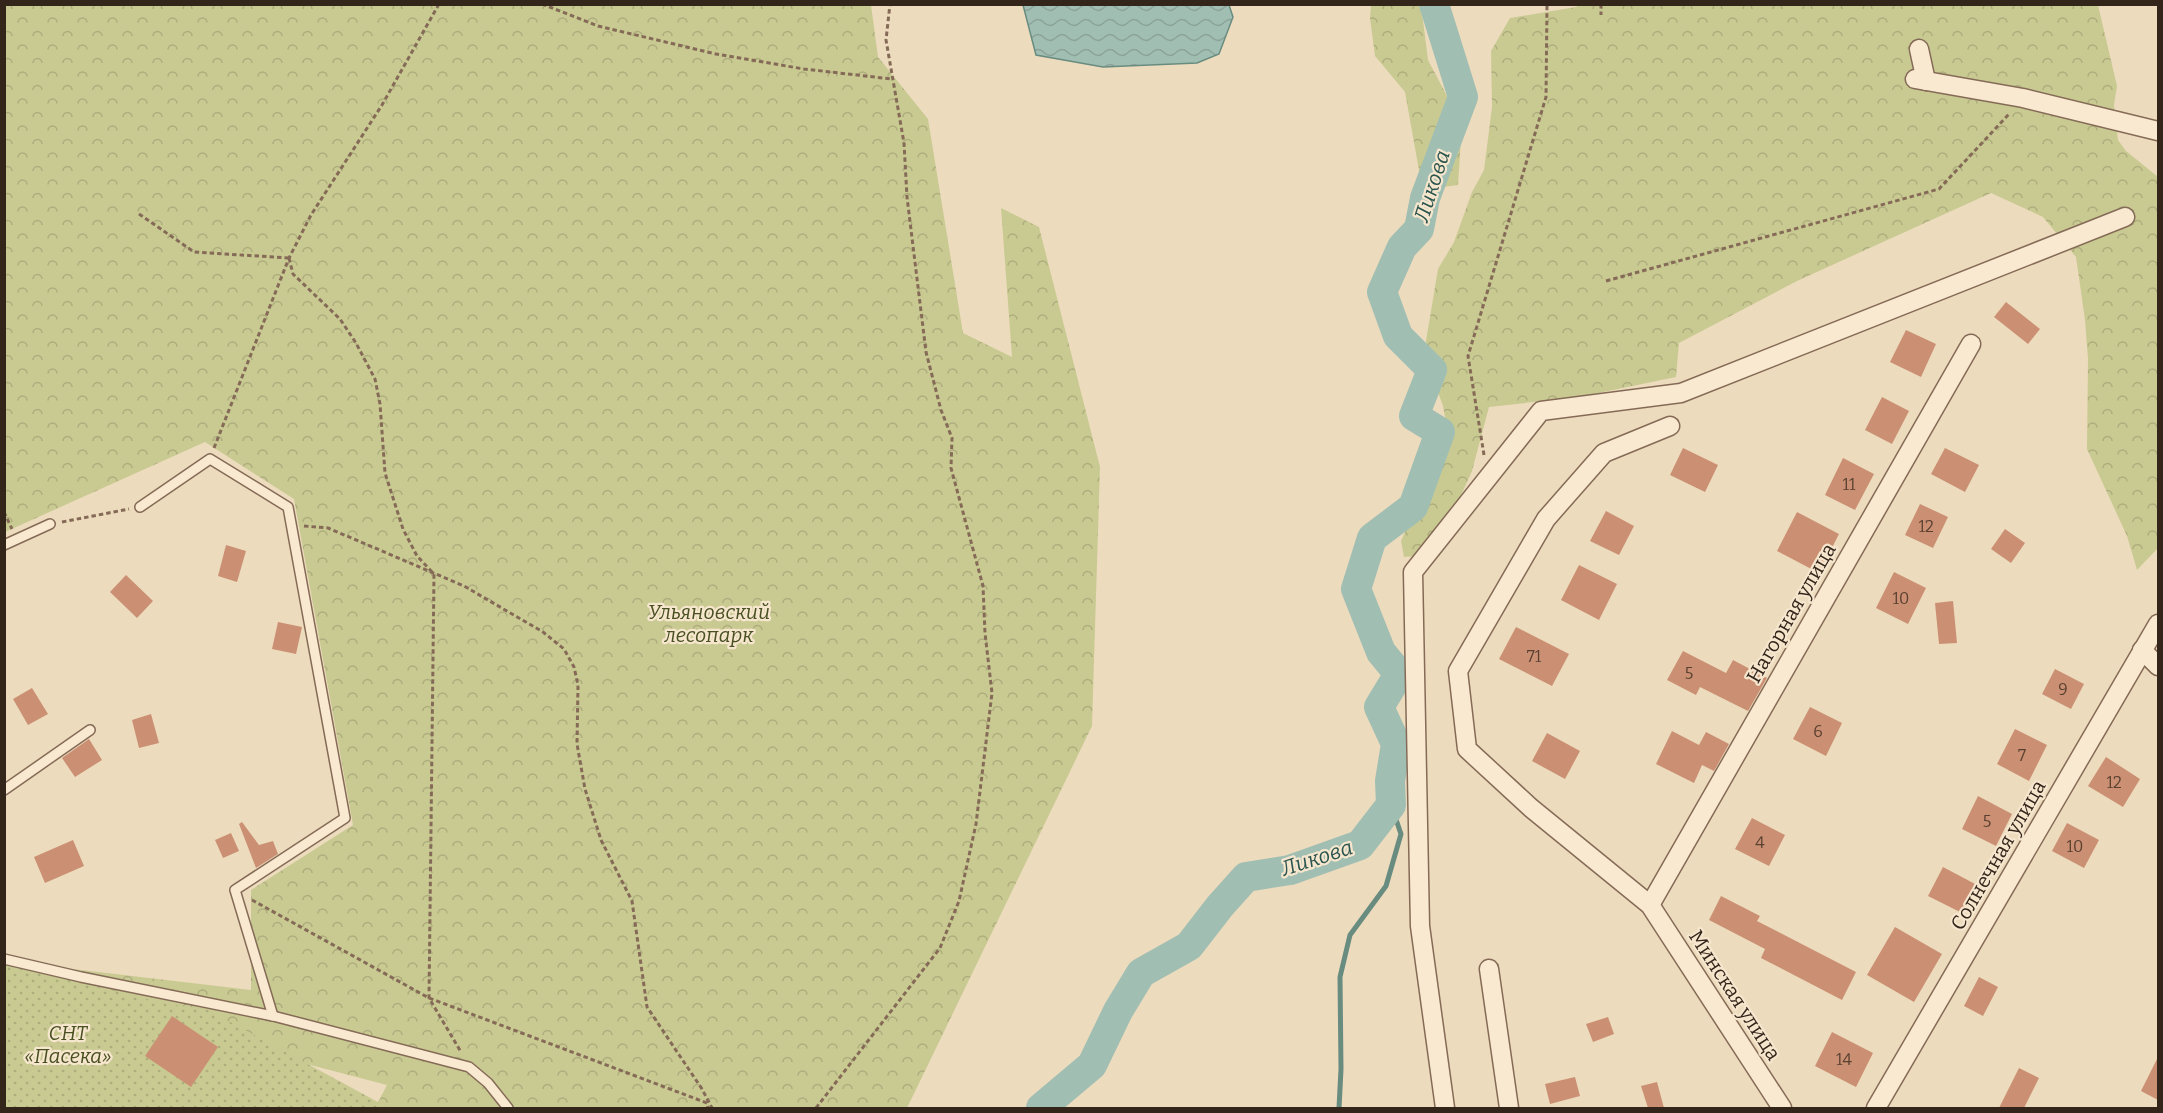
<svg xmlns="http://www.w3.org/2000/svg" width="2163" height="1113" viewBox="0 0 2163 1113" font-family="Bitter,serif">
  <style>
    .forest { fill: url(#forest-crowns) }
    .garden { fill: url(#garden-dots) }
    .water { fill: url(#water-waves); stroke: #698c80; stroke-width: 1.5 }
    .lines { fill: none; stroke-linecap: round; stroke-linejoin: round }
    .stream { stroke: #698c80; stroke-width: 5 }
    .river { stroke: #a1beb3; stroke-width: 30 }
    .building { fill: #cb9073 }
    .service-casing { stroke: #856b57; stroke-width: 12 }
    .minor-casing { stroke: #856b57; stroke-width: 21 }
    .path { stroke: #856b57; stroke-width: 3; stroke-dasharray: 4.5 3; stroke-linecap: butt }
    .service { stroke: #f8e9d0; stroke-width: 9 }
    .minor { stroke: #f8e9d0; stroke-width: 18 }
    .labels { text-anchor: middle; stroke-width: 4.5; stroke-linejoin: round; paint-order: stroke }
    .number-label { font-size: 16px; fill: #5a4031 }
    .park-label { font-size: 20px; font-style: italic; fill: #495022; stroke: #f5e6cd }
    .street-label { font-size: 20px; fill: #34251b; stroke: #f5e6cd }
    .water-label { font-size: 21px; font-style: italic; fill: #2a544e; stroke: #f5e6cd }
  </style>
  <defs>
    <pattern id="forest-crowns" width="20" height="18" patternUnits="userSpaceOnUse" patternTransform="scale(1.5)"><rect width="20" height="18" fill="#c9ca92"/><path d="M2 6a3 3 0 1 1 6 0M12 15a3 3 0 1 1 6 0" fill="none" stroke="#adad7d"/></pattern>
    <pattern id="garden-dots" width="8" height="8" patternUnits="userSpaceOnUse" patternTransform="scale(1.5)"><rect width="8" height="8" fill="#c9ca92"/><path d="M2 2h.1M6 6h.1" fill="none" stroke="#adad7d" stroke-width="1.8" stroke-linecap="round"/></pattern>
    <pattern id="water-waves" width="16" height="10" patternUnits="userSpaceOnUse" patternTransform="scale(1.5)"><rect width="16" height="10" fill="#a1beb3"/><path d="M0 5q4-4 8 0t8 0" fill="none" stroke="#8ba399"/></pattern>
  </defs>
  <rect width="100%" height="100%" fill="#eddbbd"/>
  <g class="forest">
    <polygon points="1581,4 2098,5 2117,86 2114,105 2118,140 2126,151 2158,177 2158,548 2137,570 2127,536 2087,449 2088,359 2085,320 2076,257 2043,217 1991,193 1797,281 1679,343 1676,377 1579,397 1489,407 1472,471 1458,502 1417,556 1404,557 1401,541 1422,494 1444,460 1448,433 1443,406 1424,353 1438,269 1454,242 1472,192 1484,170 1492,107 1491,51 1510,18 1576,7"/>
    <polygon points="5,5 871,5 878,57 928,119 963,333 1012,357 1001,208 1039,227 1100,467 1092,726 907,1108 375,1108 387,1085 299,1062 114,1054 5,961 251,990 251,890 353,825 294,499 205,442 5,532"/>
    <polygon points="1371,5 1421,5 1428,60 1446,94 1461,139 1458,185 1443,187 1422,187 1405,92 1375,56 1370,18"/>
  </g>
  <polygon class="garden" points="4,963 166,1004 206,1009 389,1108 5,1108"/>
  <polygon class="water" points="1023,5 1229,5 1233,17 1219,54 1197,63 1103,67 1036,55"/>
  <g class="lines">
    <polyline class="stream" points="1339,1108 1341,1069 1340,977 1350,935 1386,886 1401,834 1391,805"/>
    <polyline class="river" points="1041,1108 1092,1065 1118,1011 1141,973 1189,946 1220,906 1246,877 1290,870 1360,845 1391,805 1390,781 1396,744 1379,707 1399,674 1381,652 1356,589 1372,538 1413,507 1440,432 1414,416 1432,370 1398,336 1382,292 1402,247 1419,229 1425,198 1463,97 1434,4"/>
  </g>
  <g class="building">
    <polygon points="2006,302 2040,329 2028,344 1994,317"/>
    <polygon points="1906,330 1936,344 1921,377 1890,362"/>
    <polygon points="1882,397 1909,411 1892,444 1865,430"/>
    <polygon points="1683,448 1718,465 1705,492 1670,475"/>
    <polygon points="1945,448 1979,465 1965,492 1931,474"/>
    <polygon points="1843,458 1874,474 1855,510 1825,495"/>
    <polygon points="1920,504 1948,517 1933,548 1905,535"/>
    <polygon points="1606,511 1634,526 1619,555 1590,541"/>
    <polygon points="1797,512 1839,534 1819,573 1777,551"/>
    <polygon points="2005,529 2025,543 2011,563 1991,549"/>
    <polygon points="226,545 246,551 237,582 218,576"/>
    <polygon points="1579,565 1617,584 1599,620 1561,600"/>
    <polygon points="1894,572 1926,588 1908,624 1876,608"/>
    <polygon points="126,575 153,601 137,618 110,592"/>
    <polygon points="1953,601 1957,643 1939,644 1935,603"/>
    <polygon points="278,622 302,627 296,654 272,649"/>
    <polygon points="1516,627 1569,654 1552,686 1499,659"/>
    <polygon points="1683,651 1726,673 1733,660 1767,678 1748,711 1700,687 1696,695 1667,680"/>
    <polygon points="2055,669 2084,684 2071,709 2042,694"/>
    <polygon points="32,688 48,714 28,725 13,699"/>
    <polygon points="1810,707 1842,723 1826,756 1793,739"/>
    <polygon points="151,714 159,743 139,748 132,720"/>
    <polygon points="2015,729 2047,745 2029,781 1997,764"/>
    <polygon points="1672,731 1699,745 1706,732 1729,744 1714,771 1702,765 1694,783 1656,764"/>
    <polygon points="1547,733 1580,751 1565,779 1532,761"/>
    <polygon points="89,739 102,760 75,777 62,758"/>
    <polygon points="2106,757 2140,779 2123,807 2088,786"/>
    <polygon points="1978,796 2012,814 1996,846 1962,829"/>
    <polygon points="1752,818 1785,835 1769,866 1735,849"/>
    <polygon points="242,822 259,845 273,841 278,854 256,868 239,824"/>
    <polygon points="2067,823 2099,840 2084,868 2052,851"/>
    <polygon points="231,833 239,851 223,858 215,840"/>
    <polygon points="73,840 84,866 45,883 34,857"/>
    <polygon points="1943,867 1977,885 1962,913 1928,896"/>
    <polygon points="1721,896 1760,916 1757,921 1856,972 1842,1000 1761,958 1765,949 1709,920"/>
    <polygon points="1895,927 1942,954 1914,1002 1867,975"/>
    <polygon points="1979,977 1998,987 1983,1016 1964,1006"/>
    <polygon points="172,1016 218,1047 191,1087 145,1056"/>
    <polygon points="1608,1017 1614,1034 1593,1042 1586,1024"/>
    <polygon points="1832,1032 1873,1053 1856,1087 1815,1066"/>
    <polygon points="2158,1057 2158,1100 2141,1091"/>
    <polygon points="2019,1068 2039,1078 2024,1108 1999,1108"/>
    <polygon points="1575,1077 1580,1096 1550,1104 1545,1084"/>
    <polygon points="1657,1082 1664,1108 1648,1108 1641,1086"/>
  </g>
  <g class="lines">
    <defs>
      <g id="service">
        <polyline points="140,507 210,459 288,507 345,818 235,890 273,1016"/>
        <polyline points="4,545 50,524"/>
        <polyline points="4,790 90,730"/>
        <polyline points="4,959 81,977 273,1016 469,1067 488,1083 508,1108"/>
      </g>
      <g id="minor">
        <polyline points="1919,49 1926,81"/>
        <polyline points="1915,79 2023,98 2158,131"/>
        <polyline points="1670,426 1604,453 1546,519 1458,671 1467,749 1531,808 1650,905 1782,1108"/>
        <polyline points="2142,650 2158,666"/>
        <polyline points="1650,905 1971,344"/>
        <polyline points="1489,969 1509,1108"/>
        <polyline points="1445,1108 1420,926 1413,572 1541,411 1681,393 2125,217"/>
        <polyline points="1876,1108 2158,624"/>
      </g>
    </defs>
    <use href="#service" class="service-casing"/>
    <use href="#minor" class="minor-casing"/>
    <g class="path">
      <polyline points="542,4 598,26 716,54 804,69 892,79"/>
      <polyline points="1601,4 1601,15"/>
      <polyline points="139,214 194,252 289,258"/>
      <polyline points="289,258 293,274 340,319 356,343 375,379 380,404 385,473 403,529 417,556 434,574 429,998 461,1052"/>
      <polyline points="1606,281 1939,189 2010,113"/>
      <polyline points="214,448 289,258 311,215 382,105 439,4"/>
      <polyline points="1484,455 1468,356 1546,97 1547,4"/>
      <polyline points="4,512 12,529"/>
      <polyline points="62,522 129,509"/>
      <polyline points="304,526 328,528 464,586 543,632 564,649 574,667 578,685 577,744 585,789 601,840 632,901 647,1007 702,1089 712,1108"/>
      <polyline points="252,900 429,998 707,1103 708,1108"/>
      <polyline points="816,1108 940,948 959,901 976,824 992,693 985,633 983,586 951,468 952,438 941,410 926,352 907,197 904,143 886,40 890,4"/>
    </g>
    <use href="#service" class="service"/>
    <use href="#minor" class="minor"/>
  </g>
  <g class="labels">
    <g class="number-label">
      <text x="1849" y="490">11</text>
      <text x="1926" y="532">12</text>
      <text x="1901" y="604">10</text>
      <text x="1534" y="662">71</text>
      <text x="1689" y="679">5</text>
      <text x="2063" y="695">9</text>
      <text x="1818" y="737">6</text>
      <text x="2022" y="761">7</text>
      <text x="2114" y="788">12</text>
      <text x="1987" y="827">5</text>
      <text x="1760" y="848">4</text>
      <text x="2075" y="852">10</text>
      <text x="1844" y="1065">14</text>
    </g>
    <g class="park-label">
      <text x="709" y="619">Ульяновский<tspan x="709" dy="23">лесопарк</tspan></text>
      <text x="68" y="1040">СНТ<tspan x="68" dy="23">«Пасека»</tspan></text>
    </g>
    <g class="street-label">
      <text transform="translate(1791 613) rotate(-60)" y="7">Нагорная улица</text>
      <text transform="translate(1998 855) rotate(-60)" y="7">Солнечная улица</text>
      <text transform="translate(1735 995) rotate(57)" y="7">Минская улица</text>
    </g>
    <g class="water-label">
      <text transform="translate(1432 186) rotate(-72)" y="7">Ликова</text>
      <text transform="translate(1317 858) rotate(-18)" y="7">Ликова</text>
    </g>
  </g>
  <rect width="2163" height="1113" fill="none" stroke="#34251b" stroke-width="12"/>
</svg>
